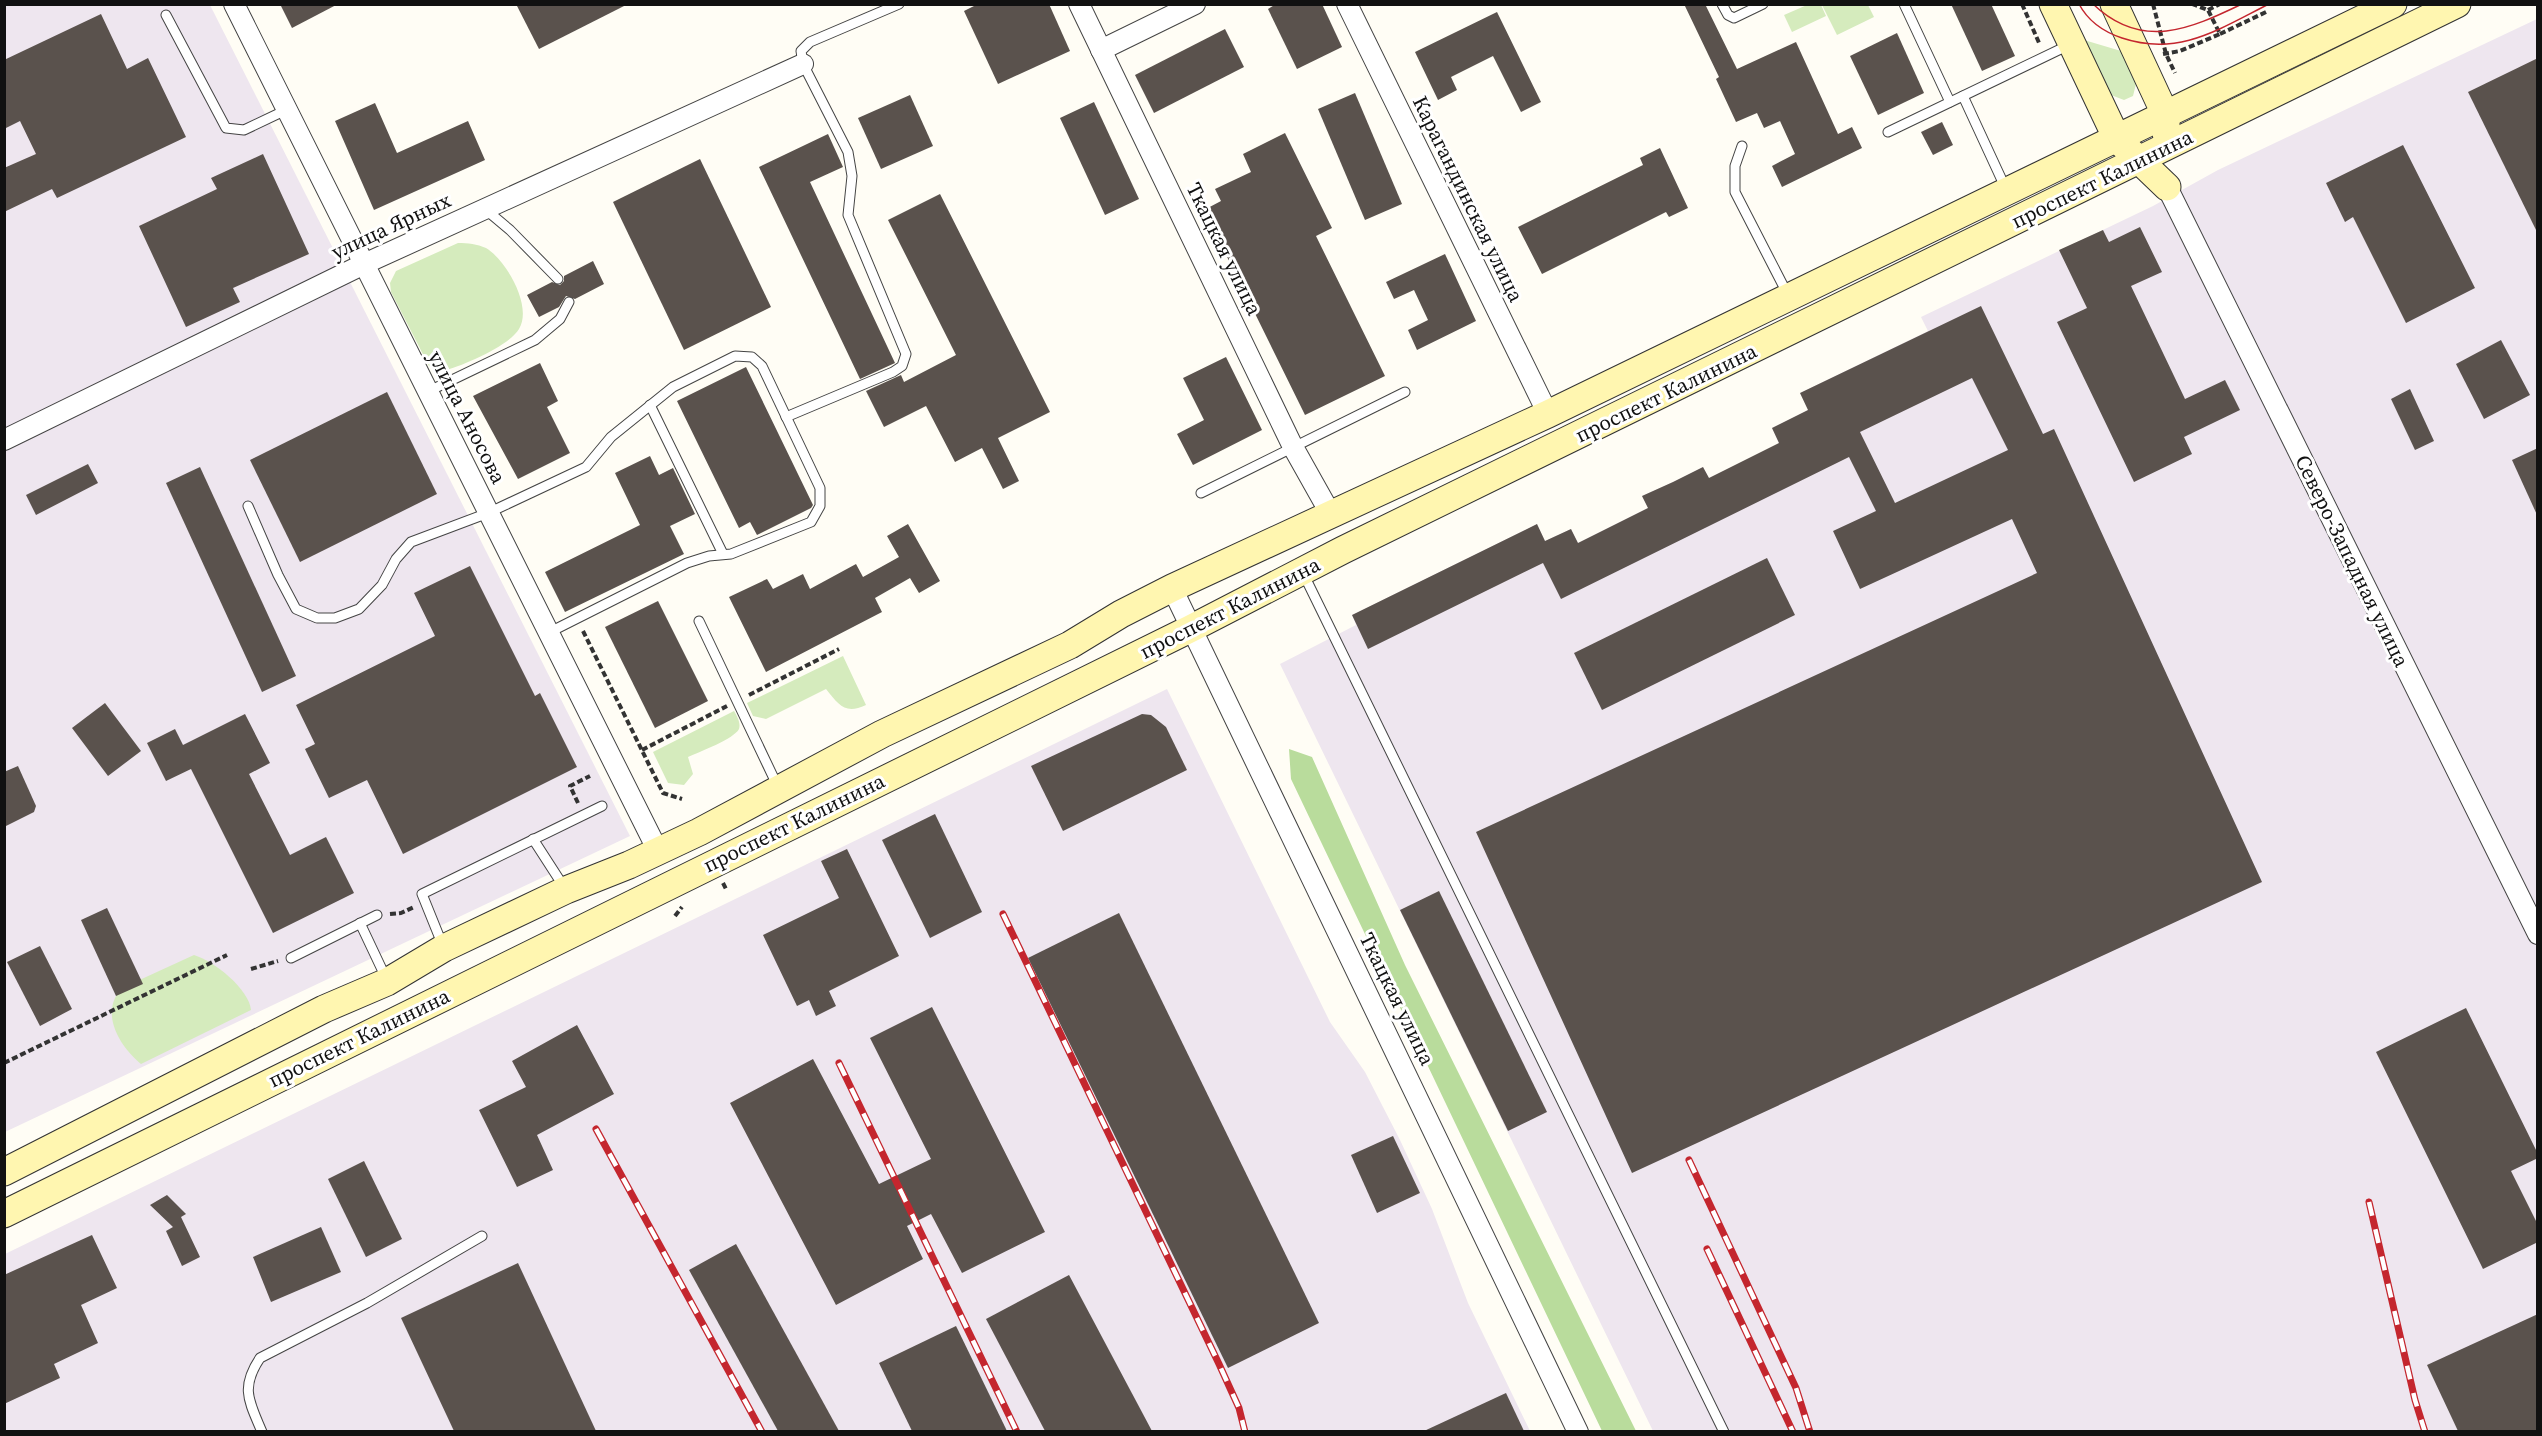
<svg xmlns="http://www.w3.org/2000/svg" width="2542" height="1436" viewBox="0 0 2542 1436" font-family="'Source Serif 4',serif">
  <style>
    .industrial { fill: #eee6ef }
    .green { fill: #d5ebbd }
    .forest { fill: #b9dc9c }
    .building { fill: #5a524d; fill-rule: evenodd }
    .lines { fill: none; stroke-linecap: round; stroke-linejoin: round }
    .service-casing { stroke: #444; stroke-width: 11 }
    .minor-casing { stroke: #444; stroke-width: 22 }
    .secondary-casing { stroke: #333; stroke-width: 29 }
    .path { stroke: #333; stroke-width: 4; stroke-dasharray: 6 3; stroke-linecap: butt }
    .service { stroke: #fff; stroke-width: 9 }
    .minor { stroke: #fff; stroke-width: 20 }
    .secondary { stroke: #fff6b0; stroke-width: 27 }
    .tram { stroke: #c4262e; stroke-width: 1.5 }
    .rail-casing { stroke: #c4262e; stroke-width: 7 }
    .rail { stroke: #fff; stroke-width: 4.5; stroke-dasharray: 14; stroke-linecap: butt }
    .labels { text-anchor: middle; stroke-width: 6; stroke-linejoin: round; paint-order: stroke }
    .street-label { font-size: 21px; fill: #111; stroke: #fff }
  </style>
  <rect width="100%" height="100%" fill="#fffdf5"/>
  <g class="industrial">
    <polygon points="4,5 210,5 630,836 5,1132"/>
    <polygon points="2537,19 2537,1431 1653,1431 1280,664 1356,625 1352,615 1537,524 1545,541 1571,529 1578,543 1648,508 1642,496 1673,482 1703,467 1709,478 1779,444 1772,428 1808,410 1800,393 1928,331 1921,317 2153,206 2218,170"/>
    <polygon points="1167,689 1330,1022 1365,1072 1400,1140 1432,1209 1468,1303 1530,1431 5,1432 5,1254"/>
  </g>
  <g class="green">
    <polygon points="1821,5 1826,16 1792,32 1784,15 1807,5"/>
    <polygon points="1822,5 1868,5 1874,17 1837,35"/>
    <polygon points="2084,40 2121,51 2136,84 2133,96 2124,100 2111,95"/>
    <path d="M458,243C468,243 477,244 486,248C506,260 533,306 519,329C509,346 462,366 443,371L429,366L391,292L390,283L396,271Z"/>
    <path d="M843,656L866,705C845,715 839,705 826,689L766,719L753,716L747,703Z"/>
    <path d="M734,711C737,716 741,723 739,729C734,739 699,752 688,757L693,774L684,785L668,783L653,752Z"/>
    <path d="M194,955C214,961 249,989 251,1010L141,1064C119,1046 99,1012 122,988Z"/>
  </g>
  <polygon class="forest" points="1289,749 1312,757 1405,965 1636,1431 1602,1431 1291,779"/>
  <g class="building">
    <polygon points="280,4 338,4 292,28"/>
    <polygon points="516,4 628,4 539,49"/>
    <polygon points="978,4 1049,4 1070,51 998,84 964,11"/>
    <polygon points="1276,4 1322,4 1342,47 1297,69 1268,9"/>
    <polygon points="1684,4 1705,4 1737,69 1796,42 1838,134 1852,127 1862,148 1782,187 1772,166 1795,154 1780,121 1764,128 1757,113 1736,122 1716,79 1719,77"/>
    <polygon points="1951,4 1991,4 2015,56 1982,71"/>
    <polygon points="1497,12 1541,102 1521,112 1493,56 1451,77 1457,90 1438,100 1415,52"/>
    <polygon points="101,14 127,69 148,58 186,137 57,198 52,189 4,212 4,168 36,154 20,121 4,129 4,60"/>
    <polygon points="1225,29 1244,67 1154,113 1135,75"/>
    <polygon points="1897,33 1924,93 1878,115 1850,56"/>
    <polygon points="2538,58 2538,234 2468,92"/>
    <polygon points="1355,93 1402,204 1365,220 1318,109"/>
    <polygon points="910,95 933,146 881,169 858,118"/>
    <polygon points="1094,102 1139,199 1105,215 1060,118"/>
    <polygon points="375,103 397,153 468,121 485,160 374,210 335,121"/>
    <polygon points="1942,122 1953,145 1933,155 1921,132"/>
    <polygon points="1285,133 1332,228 1316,236 1385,376 1305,415 1204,210 1221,201 1215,189 1251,172 1243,154"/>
    <polygon points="828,134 843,167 810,182 895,363 860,379 759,167"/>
    <polygon points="2403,145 2475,288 2406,323 2353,217 2345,222 2326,183"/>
    <polygon points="1660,148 1688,208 1669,217 1666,212 1542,274 1518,227 1643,165 1640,158"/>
    <polygon points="263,154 309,254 233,288 240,302 186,327 139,226 217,189 211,178"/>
    <polygon points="700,159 771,307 684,350 613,202"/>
    <polygon points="940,194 1050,412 998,438 1019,481 1003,489 982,448 955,462 926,406 884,427 866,391 901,375 904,382 956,355 888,220"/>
    <polygon points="2140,227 2162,272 2131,286 2185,399 2225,380 2240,410 2184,437 2192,454 2134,482 2057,322 2087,308 2059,250 2103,230 2109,242"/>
    <polygon points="1445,254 1476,321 1417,350 1408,330 1428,320 1414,290 1394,299 1386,282"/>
    <polygon points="593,261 604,284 575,299 566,296 559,307 539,317 527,295 552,282 560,285 564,281 564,276"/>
    <path d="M1981,306L2043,434L2054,429L2262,882L1632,1173L1476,832L2037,573L2012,519L1860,589L1833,531L1876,511L1849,457L1561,599L1543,563L1368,649L1352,615L1537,524L1545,541L1571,529L1578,543L1648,508L1642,496L1673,482L1703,467L1709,478L1779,443L1772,428L1808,410L1800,393ZM1972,378L2008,450L1895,503L1860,432Z"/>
    <polygon points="2501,340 2530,395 2484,419 2456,364"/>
    <polygon points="1226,357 1262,430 1193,465 1177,434 1204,420 1183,378"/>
    <polygon points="540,363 558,401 547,407 570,453 518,479 473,396"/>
    <polygon points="746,367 813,505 811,508 757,535 750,522 739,528 677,401"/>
    <polygon points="2410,389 2434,441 2415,450 2391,399"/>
    <polygon points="387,392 437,494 300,562 250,460"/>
    <polygon points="2538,448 2538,517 2512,460"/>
    <polygon points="650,456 659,475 673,468 695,514 670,526 684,554 565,612 545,572 640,525 615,473"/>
    <polygon points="88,464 98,483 36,515 26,495"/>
    <polygon points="200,467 296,676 262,692 166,483"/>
    <polygon points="908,524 940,581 919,593 910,578 875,598 882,612 766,672 729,597 767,579 773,589 803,574 810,589 856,564 863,577 899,557 887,536"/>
    <polygon points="1767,558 1795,615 1602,710 1574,653"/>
    <polygon points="470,566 535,696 540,693 577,767 403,854 367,780 329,798 305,749 315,744 296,705 435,636 414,593"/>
    <polygon points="658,601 708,701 655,728 605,627"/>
    <polygon points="105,703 141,751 108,776 72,728"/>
    <polygon points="245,714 270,763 249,774 290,855 326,837 354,893 273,933 191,769 166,781 147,743 175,729 183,745"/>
    <polygon points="1142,714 1151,715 1166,727 1187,770 1063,831 1031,766"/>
    <polygon points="18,766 36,806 34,812 4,827 4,772"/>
    <polygon points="935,814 982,912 930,938 882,840"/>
    <polygon points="847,849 899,956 829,991 836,1006 816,1016 809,1000 797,1006 763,935 839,898 821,861"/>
    <polygon points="1439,891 1547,1112 1508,1131 1400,910"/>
    <polygon points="107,908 143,984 116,996 81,920"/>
    <polygon points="1119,913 1319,1323 1228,1368 1028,958"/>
    <polygon points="40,946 72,1009 40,1026 7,962"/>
    <polygon points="932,1007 1045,1232 962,1273 931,1214 907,1226 923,1259 836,1305 730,1103 813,1059 879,1184 931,1159 870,1038"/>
    <polygon points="2466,1008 2538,1154 2538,1158 2511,1171 2538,1225 2538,1242 2483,1269 2376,1052"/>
    <polygon points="577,1025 614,1094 537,1135 553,1170 517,1187 479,1110 526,1087 512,1061"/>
    <polygon points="1393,1136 1420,1193 1377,1213 1351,1155"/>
    <polygon points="364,1161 402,1239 366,1257 328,1179"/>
    <polygon points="167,1195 186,1214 181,1217 200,1257 182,1266 166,1231 173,1227 150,1205"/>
    <polygon points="321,1227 341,1272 271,1302 253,1257"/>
    <polygon points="92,1235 117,1288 81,1305 98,1343 54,1364 60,1378 4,1404 4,1275"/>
    <polygon points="736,1244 839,1431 778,1431 689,1270"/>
    <polygon points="518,1263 596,1431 454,1431 401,1318"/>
    <polygon points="1069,1275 1152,1431 1045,1431 986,1319"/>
    <polygon points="2538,1314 2538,1431 2458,1431 2427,1365"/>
    <polygon points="956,1326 958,1330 1007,1431 912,1431 879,1363"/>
    <polygon points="1506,1393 1524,1431 1424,1431"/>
  </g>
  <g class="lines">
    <defs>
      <g id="service">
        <polyline points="1722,4 1728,15 1734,18 1763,4"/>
        <polyline points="1904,4 1950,102"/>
        <polyline points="166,15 226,128 244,130 286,110"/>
        <polyline points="1963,96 2006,189"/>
        <polyline points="1888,132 2069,45"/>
        <polyline points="1742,146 1735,166 1735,192 1788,295"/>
        <polyline points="485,209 510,230 558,279"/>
        <polyline points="427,392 535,340 560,319 569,302"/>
        <polyline points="650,405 723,554"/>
        <polyline points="786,417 893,372 902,366 906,354 848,215 852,176 848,152 803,64 801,51 810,42 899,4"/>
        <polyline points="1201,493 1405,392"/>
        <polyline points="248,506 278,575 296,609 317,618 335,618 359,609 382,585 396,559 411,542 488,513 586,467 611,437 673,387 735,356 752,357 762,366 820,488 820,506 811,522 731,554 709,556 687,563 548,633"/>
        <polyline points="1303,573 1724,1432"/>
        <polyline points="699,621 778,787"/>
        <polyline points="533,839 564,887"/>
        <polyline points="360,923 386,978"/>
        <polyline points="443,946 422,894 602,806"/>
        <polyline points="291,958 377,915"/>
        <path d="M262,1432C249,1401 240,1388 260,1358L367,1303L482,1236"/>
      </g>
      <g id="minor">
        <polyline points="234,4 658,851"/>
        <polyline points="1079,4 1293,447 1330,513"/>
        <polyline points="1347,4 1548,414"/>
        <polyline points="1101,50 1195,4"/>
        <polyline points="2167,187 2538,934"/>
        <polyline points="4,440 364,264 803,64"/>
        <polyline points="1172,588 1578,1432"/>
      </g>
      <g id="secondary">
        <polyline points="2053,4 2117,139 2167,187"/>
        <polyline points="2114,4 2166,116 2166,133"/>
        <polyline points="4,1172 324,1009 387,982 444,948 566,890 629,865 699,832 882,734 1070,645 1121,614 1172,588 1548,414 2393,4"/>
        <polyline points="4,1214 1190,629 1343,550 2457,4"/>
      </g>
    </defs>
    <use href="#service" class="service-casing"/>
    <use href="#minor" class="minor-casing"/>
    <use href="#secondary" class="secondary-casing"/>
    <g class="path">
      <polyline points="2022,4 2040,45"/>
      <polyline points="2153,4 2166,54 2175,73"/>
      <polyline points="2208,10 2220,4"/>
      <polyline points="2220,34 2266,12"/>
      <polyline points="2163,54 2180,51 2220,34 2208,10 2192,4"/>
      <polyline points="583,631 663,793 682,799"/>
      <polyline points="749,695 839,649"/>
      <polyline points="642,750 727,706"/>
      <polyline points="578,803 570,786 590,776"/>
      <polyline points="723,883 727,891"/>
      <polyline points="390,914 401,913 414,907"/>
      <polyline points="675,916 682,907"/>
      <polyline points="251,969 278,961"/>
      <polyline points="4,1063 227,955"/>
    </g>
    <use href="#service" class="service"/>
    <use href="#minor" class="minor"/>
    <use href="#secondary" class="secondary"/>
    <g class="tram">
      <path d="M2079,4C2088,21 2104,32 2122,38C2179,57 2219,29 2269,4"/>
      <path d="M2093,4C2142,51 2190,29 2242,4"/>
    </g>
    <defs>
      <g id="rail">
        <polyline points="1003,914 1219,1364 1239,1408 1245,1432"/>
        <polyline points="839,1063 1017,1432"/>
        <polyline points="596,1129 762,1432"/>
        <polyline points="1689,1160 1796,1388 1810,1432"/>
        <polyline points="2369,1202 2415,1400 2425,1432"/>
        <polyline points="1707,1249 1793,1432"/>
      </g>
    </defs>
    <use href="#rail" class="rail-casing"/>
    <use href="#rail" class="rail"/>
  </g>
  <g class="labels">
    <g class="street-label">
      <text transform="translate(2102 179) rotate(-26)" y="7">проспект Калинина</text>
      <text transform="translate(1468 199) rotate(64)" y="7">Карагандинская улица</text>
      <text transform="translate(391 226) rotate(-25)" y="7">улица Ярных</text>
      <text transform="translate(1224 249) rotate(64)" y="7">Ткацкая улица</text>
      <text transform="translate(1666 393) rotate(-26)" y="7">проспект Калинина</text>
      <text transform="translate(467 417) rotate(63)" y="7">улица Аносова</text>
      <text transform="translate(2352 561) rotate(64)" y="7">Северо-Западная улица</text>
      <text transform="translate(1230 608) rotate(-27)" y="7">проспект Калинина</text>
      <text transform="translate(794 823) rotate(-26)" y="7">проспект Калинина</text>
      <text transform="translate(1397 999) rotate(64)" y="7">Ткацкая улица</text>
      <text transform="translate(359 1038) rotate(-26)" y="7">проспект Калинина</text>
    </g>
  </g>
  <rect width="2542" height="1436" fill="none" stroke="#111111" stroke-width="12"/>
</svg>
